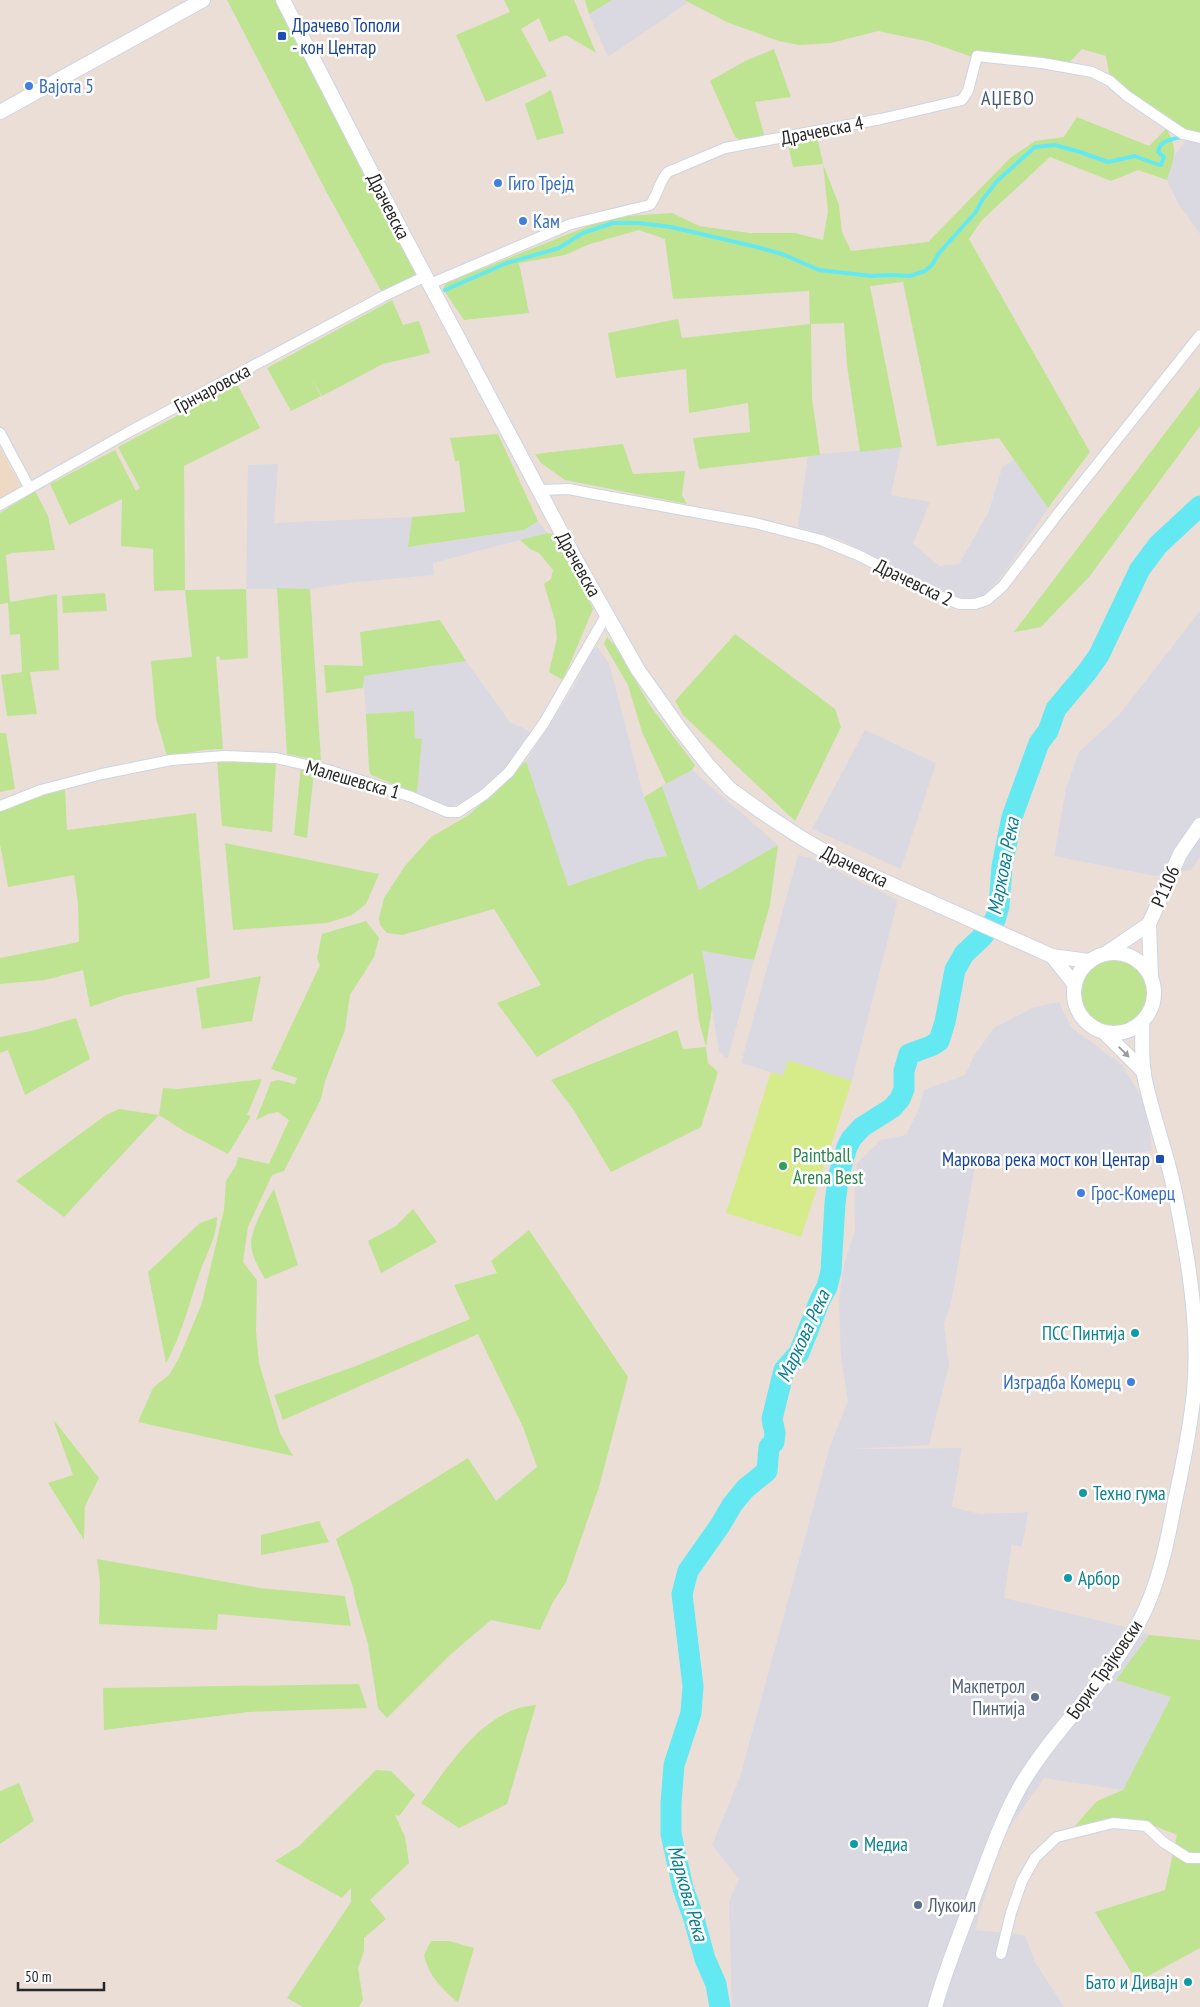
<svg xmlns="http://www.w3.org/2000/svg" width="1200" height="2007" viewBox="0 0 1200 2007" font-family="'PT Sans Narrow',sans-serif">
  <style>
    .industrial { fill: #dad9e2 }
    .education { fill: #eed9c5 }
    .green { fill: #bee491 }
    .pitch { fill: #d6ec8b }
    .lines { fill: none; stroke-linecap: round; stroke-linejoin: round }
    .stream { stroke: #64e9f2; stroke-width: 4 }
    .river { stroke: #64e9f2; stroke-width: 21 }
    .street-casing { stroke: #cdd5e1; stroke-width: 12 }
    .secondary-casing { stroke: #cdd5e1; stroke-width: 16 }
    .street { stroke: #fff; stroke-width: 10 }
    .secondary { stroke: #fff; stroke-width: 14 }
    .oneway { fill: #9e9e9e }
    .transit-dot { fill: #1a4fb4; stroke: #fff; stroke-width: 2 }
    .shop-dot { fill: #3f7fe0; stroke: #fff; stroke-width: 2 }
    .leisure-dot { fill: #2e9e5b; stroke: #fff; stroke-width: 2 }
    .culture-dot { fill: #0f9aa8; stroke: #fff; stroke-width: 2 }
    .service-dot { fill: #5c6f8a; stroke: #fff; stroke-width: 2 }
    .labels { text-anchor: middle; stroke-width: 5; stroke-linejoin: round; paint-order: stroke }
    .transit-label { font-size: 19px; fill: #164399; stroke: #fff; text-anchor: start }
    .shop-label { font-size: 19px; fill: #366cbe; stroke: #fff; text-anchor: start }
    .street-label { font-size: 19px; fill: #272727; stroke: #fff }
    .leisure-label { font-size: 19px; fill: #27864d; stroke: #fff; text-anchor: start }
    .culture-label { font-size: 19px; fill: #0d838f; stroke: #fff; text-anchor: start }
    .service-label { font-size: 19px; fill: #4e5e75; stroke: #fff; text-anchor: end }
    .neighbourhood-label { font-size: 20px; letter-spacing: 1px; fill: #465979; stroke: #fff }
    .water-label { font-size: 20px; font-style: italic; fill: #087e93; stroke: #fff }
  </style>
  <rect width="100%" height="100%" fill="#ebded7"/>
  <g class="industrial">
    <polygon points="612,0 684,0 687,3 608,57 589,14"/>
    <polygon points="1186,141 1200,142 1200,234 1178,203 1167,180 1175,155"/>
    <polygon points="901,447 891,495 930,502 913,544 939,566 959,564 989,511 1002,468 1014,459 1048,508 1005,572 984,596 970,601 932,587 839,539 798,527 808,455"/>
    <polygon points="278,464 274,523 412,517 408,547 524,530 538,521 547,533 433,563 434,575 356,582 310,589 246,589 248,465"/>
    <polygon points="1200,611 1200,857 1191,870 1155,876 1054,856 1066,788 1079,752 1119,715"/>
    <polygon points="597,647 609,663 644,797 667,856 647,859 567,886 526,761 574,687 591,651"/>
    <polygon points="466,661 510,722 536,734 509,772 480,793 451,807 417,794 422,739 415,738 414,711 366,714 363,676"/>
    <polygon points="865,730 936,763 901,869 812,829"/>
    <polygon points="692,770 778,845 699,891 662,786"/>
    <polygon points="798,855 811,858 898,900 852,1081 789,1061 783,1076 741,1063"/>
    <polygon points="702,951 754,960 728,1058 724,1057 719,1051"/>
    <polygon points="1059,1002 1071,1027 1122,1065 1146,1105 1152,1151 975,1165 952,1299 944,1324 949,1366 929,1445 852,1449 962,1448 952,1507 980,1514 1028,1512 1022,1547 1012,1544 1004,1598 1126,1627 1149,1635 1116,1680 1171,1697 1123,1790 1044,1778 1002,1838 975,1930 1025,1935 1035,1962 1064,2007 732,2007 729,1901 739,1879 712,1845 740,1777 829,1449 848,1401 841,1356 839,1300 844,1264 855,1230 854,1196 857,1163 881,1140 906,1135 919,1109 924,1090 965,1075 975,1054 994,1028 1032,1008"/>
  </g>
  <polygon class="education" points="0,449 22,489 0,501"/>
  <g class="green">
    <polygon points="227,0 283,0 426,276 384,296 327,193"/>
    <polygon points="504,0 574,0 596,53 566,35 549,42 539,18 521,29 547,76 486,102 456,35 510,12"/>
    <polygon points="585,0 612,0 589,14"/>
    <path d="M684,0H1200V142L1186,141L1167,130C1179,151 1174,158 1167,180L1138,170L1111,181L1050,157L982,220L969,239L1090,452L1048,508L999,438L937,446L903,282L870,286L902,447L860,452L847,365L844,323L811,324L812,398L820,455L699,469L693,438L750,432L748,403L689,413L686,369L616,378L608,333L678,319L682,338L810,324L809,291L673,299L665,239L639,230L590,244L565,255L519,263L529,313L464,320L443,289L446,283L611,217L672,213L699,226L750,233H795L823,240L828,211L823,164L793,167L787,139L817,136L823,164L839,205L842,232L851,251L928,242L1010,158L1035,141L1064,137L1077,117L1149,146L1166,129L1127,94L1109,73L1106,56L1082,49L1067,65L1044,67L987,62L926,41L878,31L831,43L799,45L779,41L729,23Z"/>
    <polygon points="774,49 791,97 755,102 765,138 740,140 735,137 710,81 745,61"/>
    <polygon points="551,90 564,133 537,140 525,104"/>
    <polygon points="392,300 403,325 419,321 430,353 383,364 322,396 311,377 321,396 291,411 267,368"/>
    <polygon points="237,384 260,428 184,466 185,590 246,589 248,658 221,660 219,656 216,657 223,749 204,750 167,756 156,718 151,661 192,657 185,590 154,591 153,549 121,546 122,499 69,525 50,484 115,450 136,491 140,488 118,447"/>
    <polygon points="1200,387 1200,426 1089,577 1041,627 1014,632"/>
    <polygon points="498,434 538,521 524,530 408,547 412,517 465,512 459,461 455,461 450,438"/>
    <polygon points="623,444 633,474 685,471 682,495 687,504 565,480 541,463 535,454"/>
    <polygon points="35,491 48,516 55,550 12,553 6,555 10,602 57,594 59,670 30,672 37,714 7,716 1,675 22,672 20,634 10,635 8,603 0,604 0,513"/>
    <polygon points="547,533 556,535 593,609 563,680 549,672 557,638 555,620 544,584 551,579 553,570 539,553 530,549 520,540"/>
    <polygon points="277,588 310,589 321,761 287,754"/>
    <polygon points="105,593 107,611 63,613 62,596"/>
    <polygon points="440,620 466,661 364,676 363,688 326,693 324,665 363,666 360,632"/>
    <polygon points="735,634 835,709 841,727 795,821 683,715 675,701"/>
    <polygon points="607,637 615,646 651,707 695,765 692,770 666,784 642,732 628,685 604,644"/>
    <polygon points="414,711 415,738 422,739 417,794 371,775 369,769 366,714"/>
    <polygon points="0,733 6,733 15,789 0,792"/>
    <polygon points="217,760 276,761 272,832 222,826"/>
    <polygon points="526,761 568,886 647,859 667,856 644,797 662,786 699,890 778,845 770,905 754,960 702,951 712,1008 706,1047 708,1063 718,1072 701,1127 611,1172 573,1109 551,1080 677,1030 683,1049 706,1047 699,1021 693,973 602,1020 537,1057 497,1003 541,985 494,909 402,935 387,933 380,925 379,918 384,898 405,866 431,837 469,815"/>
    <polygon points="301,766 314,770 307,838 294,835"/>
    <polygon points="65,788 67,830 196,813 210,978 125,995 90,1007 83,970 45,980 0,984 0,958 79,942 78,905 74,875 8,887 0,844 0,811"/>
    <polygon points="225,843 379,874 366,904 352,915 327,923 233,930"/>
    <polygon points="366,921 379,938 374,957 350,995 345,1030 325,1081 321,1099 284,1171 272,1175 248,1227 243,1262 257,1280 256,1331 259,1363 280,1433 293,1456 138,1422 153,1388 169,1375 179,1358 202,1303 224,1210 226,1181 236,1165 238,1157 269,1164 289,1120 278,1112 268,1114 256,1120 271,1082 278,1080 295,1084 297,1078 271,1069 320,965 317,958 322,934"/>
    <circle cx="1115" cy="993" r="34"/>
    <polygon points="261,976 252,1021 202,1029 196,988"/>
    <polygon points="76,1018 90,1059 25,1095 8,1050 0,1053 0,1037 31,1031"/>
    <polygon points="262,1079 247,1115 251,1116 228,1154 184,1131 159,1115 64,1217 16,1181 106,1115 119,1109 159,1115 163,1088 178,1089"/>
    <path d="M274,1189L298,1265L265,1279C259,1268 251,1256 251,1243C251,1231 267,1199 274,1189Z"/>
    <polygon points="413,1209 437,1242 381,1273 368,1241 396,1226"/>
    <path d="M217,1217C217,1237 206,1254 200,1272C189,1303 182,1335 166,1363L148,1272L200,1223Z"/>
    <polygon points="529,1230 628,1377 599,1487 566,1582 553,1602 540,1630 491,1620 451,1654 387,1718 378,1708 368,1644 356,1603 353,1587 336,1539 468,1458 496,1501 537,1467 523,1427 478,1334 283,1420 274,1395 356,1366 470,1319 454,1285 497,1273 491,1261"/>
    <polygon points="53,1419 99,1478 85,1506 84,1540 48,1483 73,1475"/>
    <polygon points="319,1521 329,1542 261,1555 261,1535"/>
    <polygon points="97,1559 260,1588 345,1596 351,1626 218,1614 217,1630 99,1624 100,1581"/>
    <polygon points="1149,1635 1200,1640 1200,1948 1137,1982 1095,1912 1165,1890 1177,1835 1145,1822 1065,1837 1097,1801 1123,1790 1171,1697 1116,1680"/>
    <polygon points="359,1684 367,1708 249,1712 104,1730 103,1688"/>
    <path d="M536,1705L507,1804L459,1828L421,1803C447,1769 472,1727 513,1710C520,1707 529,1706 536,1705Z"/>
    <polygon points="376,1770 391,1771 415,1795 399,1816 395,1815 405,1837 409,1863 370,1900 386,1919 364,1938 364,1951 358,1968 363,2000 359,2007 303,2007 287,1998 351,1902 351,1888 342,1898 275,1861 299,1846"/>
    <polygon points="19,1783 34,1821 0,1844 0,1791"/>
    <path d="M431,1941H449L474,1948L458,2003C442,1988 429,1977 424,1955Z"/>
  </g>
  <polygon class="pitch" points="788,1060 852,1081 801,1237 726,1213 771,1072 783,1076"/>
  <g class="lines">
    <path class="stream" d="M445,290L507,263L559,248L583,233L613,223H639L671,227L757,247L782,254L819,270L872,276L889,275L910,276L925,271L932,265L939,253L975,213L983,199L997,181L1035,147L1055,145L1080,152L1108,162L1135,156L1159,165H1161L1164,157L1158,152C1160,140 1172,139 1183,137"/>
    <polyline class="river" points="720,2007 716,1984 705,1959 694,1919 683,1888 671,1834 671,1803 674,1765 691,1713 693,1686 682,1594 688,1571 721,1524 732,1505 745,1489 767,1471 769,1447 774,1442 775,1433 772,1419 784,1370 799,1353 820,1300 827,1287 831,1271 835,1203 839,1174 847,1147 851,1139 862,1127 892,1108 900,1099 904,1089 904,1071 909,1054 931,1046 939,1041 945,1022 955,970 964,954 982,937 995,920 999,906 1002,866 1012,817 1039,743 1048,731 1056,709 1087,672 1099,655 1140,569 1158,545 1200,506"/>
    <defs>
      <g id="street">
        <path d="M430,284L571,224L650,205C658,195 659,181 668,172L725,148L881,119L962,100L968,91L977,56L1042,63L1092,72L1110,81L1127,96L1183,134L1200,138"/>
        <polyline points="0,433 29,487"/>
        <polyline points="539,490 569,489 589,493 755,523 821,540 858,555 939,596 960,604 975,604 987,600 1003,586 1060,511 1200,335"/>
        <polyline points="0,505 127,433 384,296 426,276"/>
        <polyline points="0,806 41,790 102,774 171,760 225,756 276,758 328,770 412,797 447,812 458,812 485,794 509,772 544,723 607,614"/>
        <polyline points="1001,1954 1011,1913 1022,1881 1035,1858 1057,1837 1113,1823 1146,1826 1163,1842 1188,1858 1200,1858"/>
      </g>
      <g id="secondary">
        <polyline points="283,0 401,230 577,562 638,670 680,729 708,765 730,789 762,812 800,837 846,864 1052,956 1089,961"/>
        <polyline points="0,112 203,0"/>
        <circle cx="1114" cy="993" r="40"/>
        <polyline points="1105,954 1149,924"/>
        <polyline points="1052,956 1075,985"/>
        <polyline points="1151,976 1149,924 1180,854 1200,825"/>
        <polyline points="1104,1032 1144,1072"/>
        <path d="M935,2007C945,1971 959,1937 972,1902C987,1863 1000,1822 1021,1785C1058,1723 1116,1675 1146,1608C1161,1574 1168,1538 1175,1501C1183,1465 1190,1429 1194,1392C1200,1326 1188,1257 1175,1193C1167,1153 1152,1115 1144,1075C1141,1058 1143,1039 1142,1022"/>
      </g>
    </defs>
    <use href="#street" class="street-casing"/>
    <use href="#secondary" class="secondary-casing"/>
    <use href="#street" class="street"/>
    <use href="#secondary" class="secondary"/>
  </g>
  <defs><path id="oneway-solid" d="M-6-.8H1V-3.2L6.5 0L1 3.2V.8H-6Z" transform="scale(1.25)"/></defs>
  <use class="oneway" href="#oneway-solid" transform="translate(1124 1052) rotate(45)"/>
  <g class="transit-dot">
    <rect x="277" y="31" width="10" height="10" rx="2.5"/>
    <rect x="1155" y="1154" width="10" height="10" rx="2.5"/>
  </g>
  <g class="shop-dot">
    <circle cx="29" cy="86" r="5"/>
    <circle cx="498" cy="183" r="5"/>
    <circle cx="523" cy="221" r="5"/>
    <circle cx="1081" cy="1193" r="5"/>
    <circle cx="1131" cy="1382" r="5"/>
  </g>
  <circle class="leisure-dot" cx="783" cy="1166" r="5"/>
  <g class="culture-dot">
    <circle cx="1135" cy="1333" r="5"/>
    <circle cx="1083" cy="1493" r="5"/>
    <circle cx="1068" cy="1578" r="5"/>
    <circle cx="854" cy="1844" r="5"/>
    <circle cx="1188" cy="1982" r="5"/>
  </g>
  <g class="service-dot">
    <circle cx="1035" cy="1697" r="5"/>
    <circle cx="918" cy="1905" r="5"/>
  </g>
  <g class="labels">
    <g class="transit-label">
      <text x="292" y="32">Драчево Тополи<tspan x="292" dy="22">- кон Центар</tspan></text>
      <text x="1150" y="1166" text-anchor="end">Маркова река мост кон Центар</text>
    </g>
    <g class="shop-label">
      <text x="39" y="93">Вајота 5</text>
      <text x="508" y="190">Гиго Трејд</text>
      <text x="533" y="228">Кам</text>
      <text x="1091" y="1200">Грос-Комерц</text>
      <text x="1121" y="1389" text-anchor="end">Изградба Комерц</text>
    </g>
    <g class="street-label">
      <text transform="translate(822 130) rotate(-11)" y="7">Драчевска 4</text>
      <text transform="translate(389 206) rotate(63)" y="7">Драчевска</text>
      <text transform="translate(212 388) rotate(-28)" y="7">Грнчаровска</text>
      <text transform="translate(579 564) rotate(61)" y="7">Драчевска</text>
      <text transform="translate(914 582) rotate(26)" y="7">Драчевска 2</text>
      <text transform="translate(353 779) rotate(16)" y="7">Малешевска 1</text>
      <text transform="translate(855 866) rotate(26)" y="7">Драчевска</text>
      <text transform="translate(1165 886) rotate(-66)" y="7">P1106</text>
      <text transform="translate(1104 1669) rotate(-55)" y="7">Борис Трајковски</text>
    </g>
    <g class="leisure-label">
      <text x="793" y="1162">Paintball<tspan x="793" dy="22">Arena Best</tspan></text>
    </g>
    <g class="culture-label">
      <text x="1125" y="1340" text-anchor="end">ПСС Пинтија</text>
      <text x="1093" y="1500">Техно гума</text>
      <text x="1078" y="1585">Арбор</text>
      <text x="864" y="1851">Медиа</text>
      <text x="1178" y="1989" text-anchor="end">Бато и Дивајн</text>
    </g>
    <g class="service-label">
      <text x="1025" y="1693">Макпетрол<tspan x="1025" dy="22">Пинтија</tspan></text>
      <text x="928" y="1912" text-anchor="start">Лукоил</text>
    </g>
    <g class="neighbourhood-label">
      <text x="1008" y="105">АЏЕВО</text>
    </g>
    <g class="water-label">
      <text transform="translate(1003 866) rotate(-79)" y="7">Маркова Река</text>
      <text transform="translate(803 1336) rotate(-65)" y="7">Маркова Река</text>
      <text transform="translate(688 1893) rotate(74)" y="7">Маркова Река</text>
    </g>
  </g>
  <path d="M18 1982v8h86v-8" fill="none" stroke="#272727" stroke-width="2.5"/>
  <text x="25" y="1982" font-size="15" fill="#272727" stroke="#ffffff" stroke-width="4" paint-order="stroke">50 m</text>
</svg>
